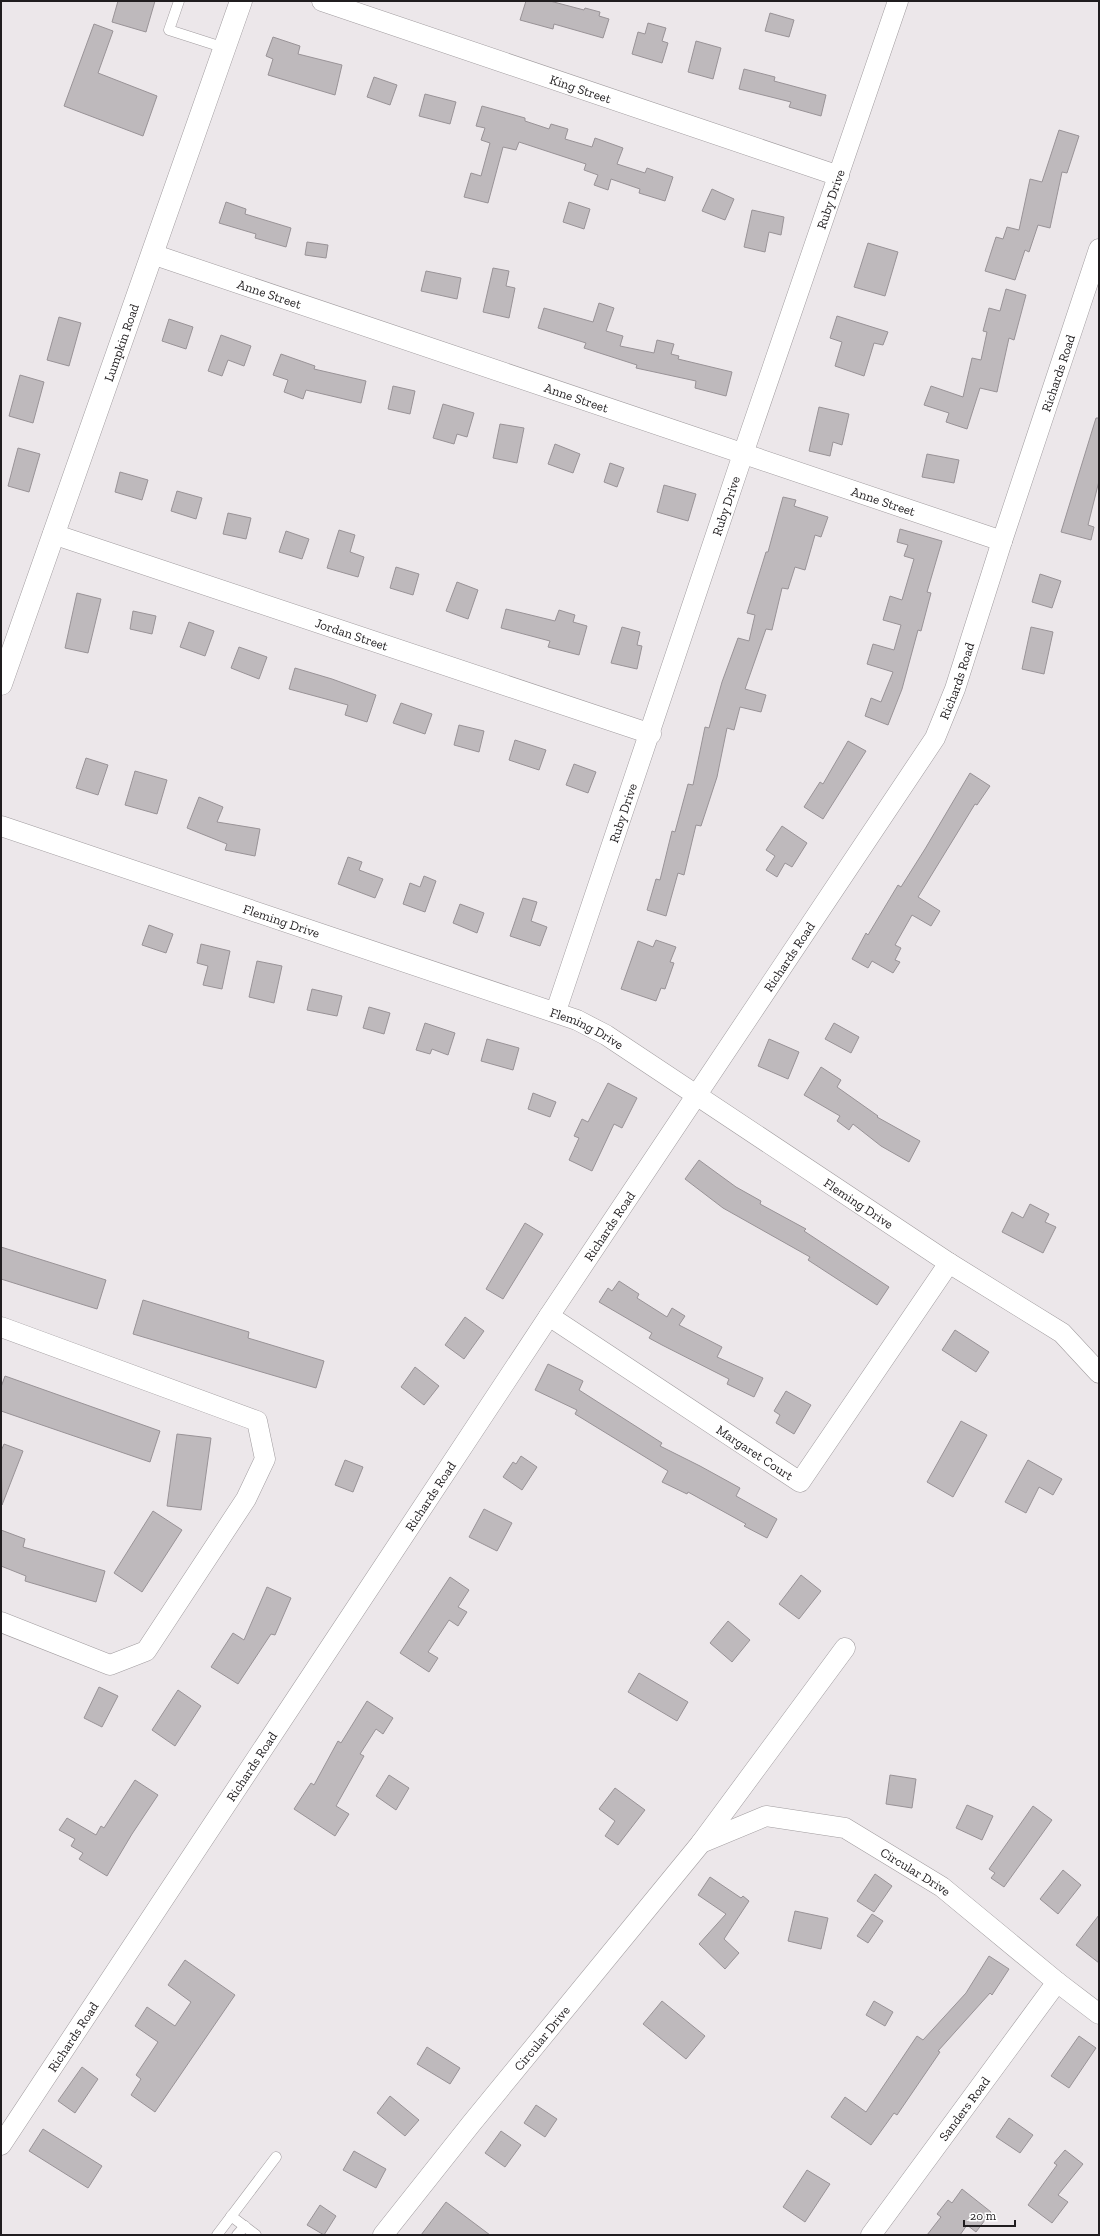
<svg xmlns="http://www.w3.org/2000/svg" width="1100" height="2236" viewBox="0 0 1100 2236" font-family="'Zilla Slab',serif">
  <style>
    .building { fill: #beb9bc; stroke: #999397 }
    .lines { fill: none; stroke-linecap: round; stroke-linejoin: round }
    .lane-casing { stroke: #a19c9f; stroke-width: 11 }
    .street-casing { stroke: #a19c9f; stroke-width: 21 }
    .secondary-casing { stroke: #a19c9f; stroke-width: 23 }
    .lane { stroke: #fff; stroke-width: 10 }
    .street { stroke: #fff; stroke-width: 20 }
    .secondary { stroke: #fff; stroke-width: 22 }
    .labels { text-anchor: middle; stroke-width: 3; stroke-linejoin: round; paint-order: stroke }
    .street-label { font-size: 13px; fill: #201d1f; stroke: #fff }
  </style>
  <rect width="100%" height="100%" fill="#ece7ea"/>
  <g class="building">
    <polygon points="118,1 155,1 146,32 112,22"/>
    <polygon points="526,1 550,1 584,10 585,8 600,12 599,16 609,19 603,38 554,24 553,29 520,20"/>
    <polygon points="770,13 794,20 789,37 765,31"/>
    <polygon points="648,23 666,28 662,41 668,43 662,63 632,54 638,32 645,34"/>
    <polygon points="94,24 113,31 98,73 157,96 143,136 64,106"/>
    <polygon points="273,37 300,46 298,54 342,65 335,95 268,75 273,59 266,56"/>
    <polygon points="696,41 721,48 713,79 688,72"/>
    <polygon points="744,69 775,77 774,81 826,95 821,116 789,107 791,102 739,89"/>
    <polygon points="374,77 397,85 390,105 367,97"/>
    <polygon points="425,94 456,102 450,124 419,116"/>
    <polygon points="482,106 525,118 525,121 549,129 551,124 568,129 565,139 592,147 595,138 623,148 617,164 645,173 647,168 673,177 665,201 639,193 640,189 611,179 608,190 594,185 598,175 584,170 586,164 519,142 516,150 503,147 488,203 464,197 471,173 481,176 490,143 481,140 485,128 476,126"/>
    <polygon points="1059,130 1079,136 1067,173 1062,172 1050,228 1038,225 1029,252 1025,250 1015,280 985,271 996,237 1003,239 1007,227 1019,230 1030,179 1042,182"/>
    <polygon points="712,189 734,199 725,220 702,211"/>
    <polygon points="226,202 246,209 245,214 291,228 286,247 255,238 256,234 219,223"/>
    <polygon points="569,202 590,209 584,229 563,222"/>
    <polygon points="752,210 784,217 781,235 769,232 765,252 744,247"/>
    <polygon points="307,242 328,245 326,258 305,255"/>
    <polygon points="868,243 898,252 885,296 854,287"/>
    <polygon points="493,268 509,271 506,286 515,288 509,318 483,312"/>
    <polygon points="426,271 461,278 457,299 421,291"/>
    <polygon points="1006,289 1026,295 1014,340 1009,338 997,392 980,388 967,429 946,422 949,413 924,405 931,386 963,397 972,358 981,360 987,332 983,331 989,308 1000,311"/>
    <polygon points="599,303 614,308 606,331 623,336 620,346 654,353 657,340 674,344 671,354 679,356 678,359 732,372 726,396 695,388 696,381 636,368 637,365 584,348 586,343 538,328 544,308 593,322"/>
    <polygon points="837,316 888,332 883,345 874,343 864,376 835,366 842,342 830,338"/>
    <polygon points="59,317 81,323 69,366 47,360"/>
    <polygon points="169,319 193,327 186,349 162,341"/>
    <polygon points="221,335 251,346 244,366 228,360 222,376 208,371"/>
    <polygon points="281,354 315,366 314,369 366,381 361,403 306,390 303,399 284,392 288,380 273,375"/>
    <polygon points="20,375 44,382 33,423 9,416"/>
    <polygon points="393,386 415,391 410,414 388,409"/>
    <polygon points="443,404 474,413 467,437 457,434 454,444 433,438"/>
    <polygon points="819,407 849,414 842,445 833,442 830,456 809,451"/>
    <polygon points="1096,418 1099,418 1099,481 1088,525 1094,527 1091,540 1061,532"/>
    <polygon points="500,424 524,428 517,463 493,458"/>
    <polygon points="555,444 580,454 573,473 548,464"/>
    <polygon points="18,448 40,454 29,492 8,486"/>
    <polygon points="927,454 959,460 954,483 922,477"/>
    <polygon points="610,463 624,468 617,487 604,482"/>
    <polygon points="120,472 148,480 142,500 115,492"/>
    <polygon points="664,485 696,494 688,521 657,512"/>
    <polygon points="177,491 202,498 196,519 171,511"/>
    <polygon points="783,497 796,500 794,506 828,517 821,537 815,535 805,570 795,567 788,589 782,588 772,630 766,629 745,689 766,695 761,712 740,707 734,730 727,728 717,777 701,826 696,825 684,875 678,873 666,916 647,910 656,879 660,880 672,831 675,832 688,784 693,785 705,727 709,728 722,682 738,638 749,641 755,615 747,613 766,552 768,552"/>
    <polygon points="228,513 251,518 246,539 223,534"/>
    <polygon points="900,529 942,541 927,592 931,593 921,631 918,630 902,689 888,725 865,716 871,698 881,702 893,672 867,664 873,644 894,650 901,625 883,620 890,596 902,600 914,559 904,556 908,545 897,542"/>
    <polygon points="339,530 355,535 350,552 364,557 358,577 327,568"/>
    <polygon points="286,531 309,539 302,559 279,552"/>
    <polygon points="396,567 419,574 413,595 390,588"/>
    <polygon points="1040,574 1061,581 1052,608 1032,602"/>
    <polygon points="457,582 478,590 468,619 446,611"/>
    <polygon points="77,593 101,599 88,653 65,648"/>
    <polygon points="506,609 555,621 559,610 575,615 573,622 587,626 579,655 548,647 550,641 501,628"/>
    <polygon points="133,611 156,616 152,634 130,629"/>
    <polygon points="189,622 214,631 205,656 180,647"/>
    <polygon points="622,627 640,632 637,645 642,646 637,669 611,663"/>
    <polygon points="1031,627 1053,632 1044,674 1022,669"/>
    <polygon points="239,647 267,657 259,679 231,668"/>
    <polygon points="295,668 332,679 376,695 367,722 345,715 348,705 289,689"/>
    <polygon points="401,703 432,714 425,734 393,723"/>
    <polygon points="459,725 484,731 479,752 454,745"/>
    <polygon points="515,740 546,750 539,770 509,760"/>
    <polygon points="848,741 866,751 823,819 804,807 820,782 823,784"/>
    <polygon points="86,758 108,765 98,795 76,788"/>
    <polygon points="574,764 596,772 588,793 566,785"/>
    <polygon points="135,771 167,780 157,814 125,805"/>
    <polygon points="970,773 990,786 977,805 975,804 918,897 940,911 931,926 912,915 895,945 901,948 895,960 900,962 893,973 872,961 868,968 852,959 866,933 868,935 898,885 901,887 925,849"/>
    <polygon points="199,797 223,807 217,822 260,829 255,856 225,850 227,844 187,828"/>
    <polygon points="782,826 807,843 792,867 785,863 777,877 766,870 775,856 766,850"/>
    <polygon points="348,857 362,862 359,870 383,879 375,898 338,884"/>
    <polygon points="424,876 436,881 425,912 403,904 410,883 420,887"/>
    <polygon points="523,898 537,902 531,921 547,927 540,946 510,936"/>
    <polygon points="460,904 484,913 477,933 453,923"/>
    <polygon points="149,925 173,934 166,953 142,945"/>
    <polygon points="656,940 676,947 670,962 674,963 665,989 661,988 656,1001 621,989 638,941 653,947"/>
    <polygon points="201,944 230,951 222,989 203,985 208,966 197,963"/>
    <polygon points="257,961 282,966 274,1003 249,997"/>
    <polygon points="312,989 342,996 337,1016 307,1010"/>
    <polygon points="369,1007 390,1013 384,1034 363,1028"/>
    <polygon points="425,1023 455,1033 448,1055 432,1049 430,1054 416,1050"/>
    <polygon points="834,1023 859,1037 851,1053 825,1039"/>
    <polygon points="487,1039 519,1048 513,1070 481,1061"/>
    <polygon points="769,1039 799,1052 788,1079 758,1066"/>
    <polygon points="821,1067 841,1080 837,1087 878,1116 877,1117 920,1141 909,1162 881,1146 853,1124 849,1130 837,1121 840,1116 804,1095"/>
    <polygon points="608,1083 637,1098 622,1128 614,1124 592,1171 569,1160 579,1138 574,1136 582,1119 588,1122"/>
    <polygon points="533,1093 556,1102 550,1117 528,1109"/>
    <polygon points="699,1160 736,1187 761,1201 760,1204 806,1229 804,1231 889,1287 877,1305 808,1260 810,1257 723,1208 685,1179"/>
    <polygon points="1030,1204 1049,1214 1045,1222 1056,1227 1043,1253 1002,1232 1012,1212 1023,1218"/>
    <polygon points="525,1223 543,1234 503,1299 486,1289"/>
    <polygon points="1,1247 106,1280 97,1309 1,1279"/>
    <polygon points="619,1281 639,1294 637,1298 667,1317 672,1308 685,1316 679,1325 722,1347 717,1357 763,1378 754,1397 727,1384 729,1379 662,1345 649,1338 652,1333 599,1302 608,1288 612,1291"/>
    <polygon points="143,1300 249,1332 248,1338 324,1361 316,1388 133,1334"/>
    <polygon points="465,1317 484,1331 464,1359 445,1345"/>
    <polygon points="955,1330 989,1352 976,1372 942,1350"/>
    <polygon points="548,1364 583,1381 579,1390 662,1443 660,1446 700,1466 740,1488 736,1496 777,1519 767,1538 744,1526 746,1524 688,1492 687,1494 662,1482 668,1471 575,1414 577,1410 535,1390"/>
    <polygon points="415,1367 439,1386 424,1405 401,1387"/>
    <polygon points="5,1376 160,1431 150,1462 1,1411 1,1387"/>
    <polygon points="786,1391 811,1405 794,1434 776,1423 780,1415 774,1411"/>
    <polygon points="961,1421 987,1435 953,1497 927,1482"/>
    <polygon points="177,1434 211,1438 201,1510 167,1506"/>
    <polygon points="4,1444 23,1451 2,1505 1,1451"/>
    <polygon points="521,1456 537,1467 522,1490 503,1477 513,1462 516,1464"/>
    <polygon points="345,1460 363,1467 353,1492 335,1485"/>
    <polygon points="1028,1460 1062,1479 1053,1495 1039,1487 1026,1513 1005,1502"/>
    <polygon points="484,1509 512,1523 497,1551 469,1537"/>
    <polygon points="153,1511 182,1530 142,1592 114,1573"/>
    <polygon points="1,1530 25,1539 23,1547 105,1571 96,1602 25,1581 26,1576 1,1566"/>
    <polygon points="801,1575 821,1591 799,1619 779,1604"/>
    <polygon points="450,1577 469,1590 458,1607 467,1612 458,1626 449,1620 428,1652 438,1658 429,1672 400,1653"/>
    <polygon points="267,1587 291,1598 275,1635 271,1634 238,1684 211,1667 233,1633 244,1640"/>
    <polygon points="728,1621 750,1640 732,1662 710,1643"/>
    <polygon points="639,1673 688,1702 677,1721 628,1692"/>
    <polygon points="99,1687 118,1696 102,1727 84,1718"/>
    <polygon points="178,1690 201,1706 175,1746 152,1730"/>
    <polygon points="367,1701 393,1718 383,1734 376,1729 360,1754 364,1756 336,1806 349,1814 335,1836 294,1809 311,1783 314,1785 338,1741 341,1743"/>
    <polygon points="389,1775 409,1788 396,1810 376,1796"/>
    <polygon points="890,1775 916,1779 912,1808 886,1804"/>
    <polygon points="135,1780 158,1795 132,1834 107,1876 79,1859 83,1853 71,1846 75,1839 59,1830 67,1818 96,1835 101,1826 104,1828"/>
    <polygon points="615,1788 645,1810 618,1845 605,1836 615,1821 599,1809"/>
    <polygon points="967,1805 993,1816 982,1840 956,1828"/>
    <polygon points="1033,1806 1052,1820 1004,1887 991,1878 995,1873 989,1869"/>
    <polygon points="1063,1870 1081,1885 1058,1914 1040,1899"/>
    <polygon points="875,1874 892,1886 874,1912 857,1901"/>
    <polygon points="710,1877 741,1898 743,1896 749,1901 724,1939 739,1953 725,1969 699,1944 726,1914 698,1895"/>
    <polygon points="795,1911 828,1918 821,1949 788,1941"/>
    <polygon points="872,1914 883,1921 868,1943 857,1936"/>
    <polygon points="1099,1915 1099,1963 1076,1945"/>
    <polygon points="989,1956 1009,1969 992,1995 990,1993 938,2051 940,2052 897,2115 894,2113 871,2145 831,2117 845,2097 866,2112 917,2036 923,2040 966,1993"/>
    <polygon points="185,1960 235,1995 155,2112 131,2095 141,2079 136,2075 158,2042 135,2026 147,2007 175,2026 191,2002 168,1985"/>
    <polygon points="662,2001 705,2036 686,2059 643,2024"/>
    <polygon points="874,2001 893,2012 885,2026 866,2015"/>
    <polygon points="1079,2036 1096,2048 1069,2088 1051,2076"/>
    <polygon points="427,2047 460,2068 450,2084 417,2064"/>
    <polygon points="82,2067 98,2079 75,2113 58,2101"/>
    <polygon points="390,2096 419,2120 405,2136 377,2113"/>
    <polygon points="536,2105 557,2119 545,2137 524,2123"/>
    <polygon points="1009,2118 1033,2135 1020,2153 996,2137"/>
    <polygon points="43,2129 102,2166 88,2188 29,2151"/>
    <polygon points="501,2131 521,2145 505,2167 485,2153"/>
    <polygon points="1065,2150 1083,2164 1058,2195 1068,2202 1052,2223 1028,2205 1057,2165 1054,2163"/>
    <polygon points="354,2151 386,2169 376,2188 343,2170"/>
    <polygon points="807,2170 830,2184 805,2222 783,2207"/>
    <polygon points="962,2189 991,2212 976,2232 967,2225 960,2235 927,2235 941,2217 937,2214 948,2200 952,2203"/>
    <polygon points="446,2202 490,2235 421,2235"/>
    <polygon points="320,2205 336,2216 324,2235 307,2225"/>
  </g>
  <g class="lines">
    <defs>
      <g id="lane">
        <polyline points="179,1 169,30 225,48"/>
        <polyline points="231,2216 256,2235"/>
        <polyline points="217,2235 276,2157"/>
        <polyline points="237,2235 245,2226"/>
      </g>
      <g id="street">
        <path id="s1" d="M322,1L839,176"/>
        <path id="s2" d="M152,254L1002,541"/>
        <path id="s3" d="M53,534L651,734"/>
        <path id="s4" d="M1,826L577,1020L606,1035L949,1263L1062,1333L1099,1373"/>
        <path id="s5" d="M556,1011L743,454L898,1"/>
        <path id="s6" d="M549,1316L800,1482L949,1263"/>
        <polyline points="1,1327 257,1421 265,1459 246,1499 146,1651 110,1665 1,1622"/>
        <polyline points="701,1843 845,1648"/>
        <path id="s7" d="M1,2145L549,1316L935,738L955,689L1002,541L1099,249"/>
        <path id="s8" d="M383,2235L471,2124L701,1843L766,1816L845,1828L942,1887L1057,1982L1099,2014"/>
        <path id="s9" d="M871,2235L1057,1982"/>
      </g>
      <g id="secondary">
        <path id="s10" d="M1,684L241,1"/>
      </g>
    </defs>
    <use href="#lane" class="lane-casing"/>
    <use href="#street" class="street-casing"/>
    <use href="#secondary" class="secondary-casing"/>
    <use href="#lane" class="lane"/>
    <use href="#street" class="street"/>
    <use href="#secondary" class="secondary"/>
  </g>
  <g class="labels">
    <g class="street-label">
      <text dy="5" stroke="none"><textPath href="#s1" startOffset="273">King Street</textPath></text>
      <text dy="5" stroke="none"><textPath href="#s5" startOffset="857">Ruby Drive</textPath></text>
      <text dy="5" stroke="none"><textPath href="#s2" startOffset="124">Anne Street</textPath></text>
      <text dy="5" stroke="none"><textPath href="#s10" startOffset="362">Lumpkin Road</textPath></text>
      <text dy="5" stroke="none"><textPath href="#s7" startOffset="2074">Richards Road</textPath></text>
      <text dy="5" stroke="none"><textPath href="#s2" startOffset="448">Anne Street</textPath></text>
      <text dy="5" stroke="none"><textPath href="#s2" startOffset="772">Anne Street</textPath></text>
      <text dy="5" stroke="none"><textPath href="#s5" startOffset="533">Ruby Drive</textPath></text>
      <text dy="5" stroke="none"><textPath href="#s3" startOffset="315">Jordan Street</textPath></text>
      <text dy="5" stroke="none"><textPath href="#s7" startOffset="1750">Richards Road</textPath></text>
      <text dy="5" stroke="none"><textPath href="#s5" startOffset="209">Ruby Drive</textPath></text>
      <text dy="5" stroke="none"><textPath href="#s4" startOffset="296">Fleming Drive</textPath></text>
      <text dy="5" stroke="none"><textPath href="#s7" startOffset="1426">Richards Road</textPath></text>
      <text dy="5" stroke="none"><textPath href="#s4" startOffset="620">Fleming Drive</textPath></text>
      <text dy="5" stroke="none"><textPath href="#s4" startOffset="944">Fleming Drive</textPath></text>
      <text dy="5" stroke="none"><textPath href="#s7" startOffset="1102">Richards Road</textPath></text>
      <text dy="5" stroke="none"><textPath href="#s6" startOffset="247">Margaret Court</textPath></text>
      <text dy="5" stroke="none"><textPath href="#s7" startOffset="778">Richards Road</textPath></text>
      <text dy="5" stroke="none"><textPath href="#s7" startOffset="454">Richards Road</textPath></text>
      <text dy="5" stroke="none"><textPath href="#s8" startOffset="738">Circular Drive</textPath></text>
      <text dy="5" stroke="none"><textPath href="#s7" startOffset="130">Richards Road</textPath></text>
      <text dy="5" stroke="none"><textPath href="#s8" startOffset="253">Circular Drive</textPath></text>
      <text dy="5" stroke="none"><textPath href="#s9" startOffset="157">Sanders Road</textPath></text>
    </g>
  </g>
  <rect width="1100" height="2236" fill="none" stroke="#201d1f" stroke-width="4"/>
  <path d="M964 2220v6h51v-6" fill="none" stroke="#201d1f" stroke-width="2"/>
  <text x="970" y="2220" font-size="12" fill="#201d1f" stroke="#ffffff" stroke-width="3" paint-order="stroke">20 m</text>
</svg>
